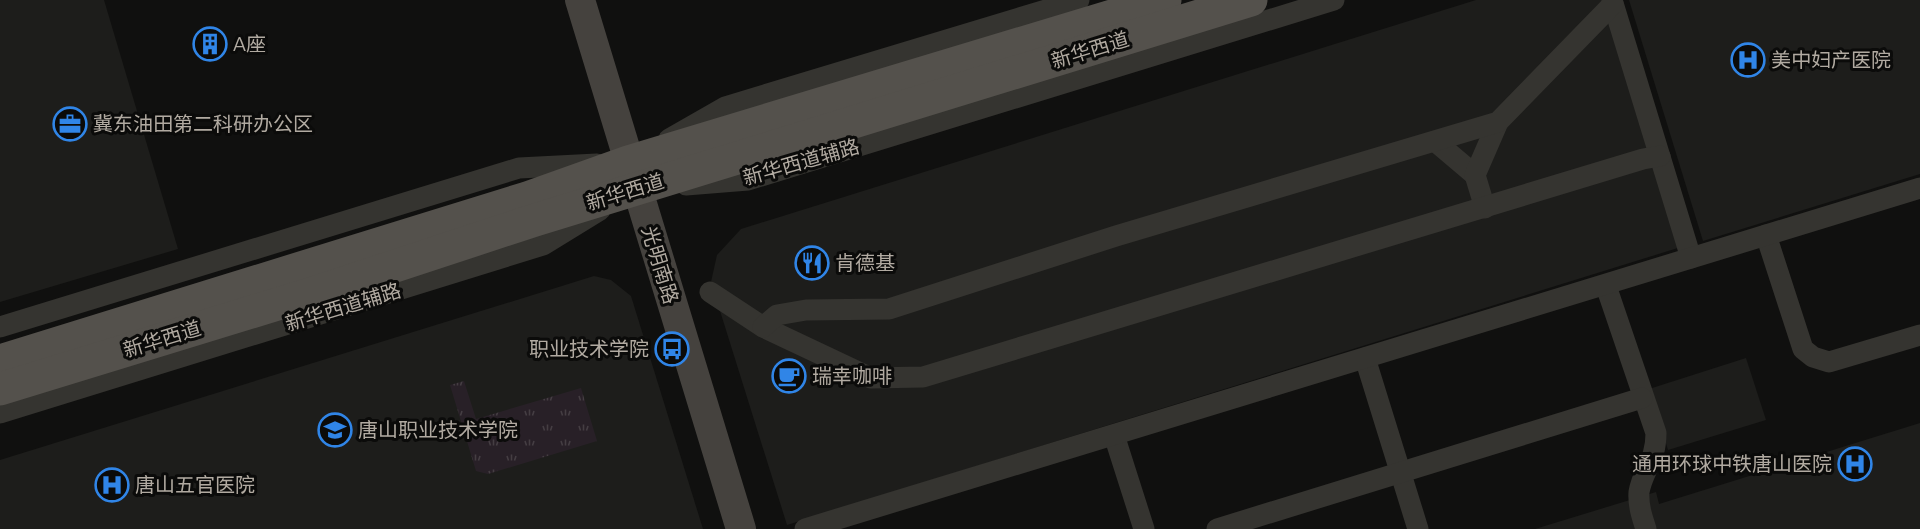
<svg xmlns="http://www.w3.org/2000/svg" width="1920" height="529" viewBox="0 0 1920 529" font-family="Ubuntu,'Noto Sans SC',sans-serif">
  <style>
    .built { fill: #1d1d1b }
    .grass { fill: url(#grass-tufts) }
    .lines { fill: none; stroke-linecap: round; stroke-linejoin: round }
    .street { stroke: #353430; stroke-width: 21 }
    .secondary { stroke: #45423e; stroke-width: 30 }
    .primary { stroke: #54514c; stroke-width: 33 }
    .labels { text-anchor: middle; stroke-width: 6; stroke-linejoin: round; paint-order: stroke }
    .poi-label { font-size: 20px; fill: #b1aaa1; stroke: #0b0b0a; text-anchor: start }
    .street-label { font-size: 20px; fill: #b1aaa1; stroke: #0b0b0a }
  </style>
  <defs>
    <pattern id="grass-tufts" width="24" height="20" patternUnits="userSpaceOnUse" patternTransform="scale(1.5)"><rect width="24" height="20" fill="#282027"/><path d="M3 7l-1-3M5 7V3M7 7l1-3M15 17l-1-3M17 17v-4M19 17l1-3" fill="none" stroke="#453e43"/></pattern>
  </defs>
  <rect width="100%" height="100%" fill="#10100f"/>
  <g class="built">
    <polygon points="0,0 104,0 178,249 0,302"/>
    <polygon points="1476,0 1605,0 1681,247 787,525 711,282 717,255 741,229"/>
    <polygon points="1629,0 1920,0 1920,174 1703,241"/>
    <polygon points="594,276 611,280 631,296 703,529 0,529 0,460"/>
    <polygon points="1746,358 1766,420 1668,450 1649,389"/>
    <polygon points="1920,423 1920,529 1535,529 1656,492 1659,504"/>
  </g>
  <polygon class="grass" points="464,381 476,419 581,388 597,441 488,474 476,471 450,385"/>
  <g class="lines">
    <g class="street">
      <polyline points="1612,0 1691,258"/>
      <polyline points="669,139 725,107 1079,0"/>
      <polyline points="1436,142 1475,175"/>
      <polyline points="686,185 748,180 1334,0"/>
      <polyline points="1485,208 1475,175 1498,122"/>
      <polyline points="1766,235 1803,349 1813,357 1829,362 1920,335"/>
      <path d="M1606,286L1656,433C1656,462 1643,469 1639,492C1638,505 1642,517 1646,529"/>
      <polyline points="710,292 763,327 871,378 923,377 1643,159 1660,156"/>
      <polyline points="0,327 519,168 597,164"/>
      <polyline points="763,327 777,315 806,310 889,309 1116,236 1498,122 1613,4"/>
      <polyline points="1365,358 1418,529"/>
      <polyline points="0,413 543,245 600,210"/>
      <polyline points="1114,435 1144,529"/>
      <polyline points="805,529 1920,188"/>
      <polyline points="1217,529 1642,398"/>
    </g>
    <polyline class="secondary" points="580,0 741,529"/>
    <g class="primary">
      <polyline points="0,361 527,198 628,162 1165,0"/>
      <polyline points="0,389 310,294 535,220 1251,0"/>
    </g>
  </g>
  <defs>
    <symbol id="building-ring" viewBox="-11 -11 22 22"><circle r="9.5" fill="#0b0b0a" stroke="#3085e7" stroke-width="1.5"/><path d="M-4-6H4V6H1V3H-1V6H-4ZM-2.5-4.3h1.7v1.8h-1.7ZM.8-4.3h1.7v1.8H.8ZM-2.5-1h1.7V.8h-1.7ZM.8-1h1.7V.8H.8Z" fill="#3085e7"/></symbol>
    <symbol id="hospital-ring" viewBox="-11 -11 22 22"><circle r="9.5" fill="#0b0b0a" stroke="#3085e7" stroke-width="1.5"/><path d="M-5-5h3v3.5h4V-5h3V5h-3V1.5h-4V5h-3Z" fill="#3085e7"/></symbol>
    <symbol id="office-ring" viewBox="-11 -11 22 22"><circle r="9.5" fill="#0b0b0a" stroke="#3085e7" stroke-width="1.5"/><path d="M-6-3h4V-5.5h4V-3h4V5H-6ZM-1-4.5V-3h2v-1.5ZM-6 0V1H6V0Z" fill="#3085e7"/></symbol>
    <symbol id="restaurant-ring" viewBox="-11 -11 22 22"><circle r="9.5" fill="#0b0b0a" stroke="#3085e7" stroke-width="1.5"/><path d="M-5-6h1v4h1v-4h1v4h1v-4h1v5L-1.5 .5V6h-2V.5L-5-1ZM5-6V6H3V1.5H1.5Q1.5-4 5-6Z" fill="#3085e7"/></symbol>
    <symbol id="bus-ring" viewBox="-11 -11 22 22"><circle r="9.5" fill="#0b0b0a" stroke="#3085e7" stroke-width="1.5"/><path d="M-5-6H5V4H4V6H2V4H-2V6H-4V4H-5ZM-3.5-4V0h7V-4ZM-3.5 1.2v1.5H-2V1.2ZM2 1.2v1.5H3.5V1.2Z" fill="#3085e7"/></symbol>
    <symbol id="cafe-ring" viewBox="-11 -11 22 22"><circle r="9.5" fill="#0b0b0a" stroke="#3085e7" stroke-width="1.5"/><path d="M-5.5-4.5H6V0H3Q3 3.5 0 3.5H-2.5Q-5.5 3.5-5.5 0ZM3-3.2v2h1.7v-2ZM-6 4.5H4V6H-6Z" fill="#3085e7"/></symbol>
    <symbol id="university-ring" viewBox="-11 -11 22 22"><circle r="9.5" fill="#0b0b0a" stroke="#3085e7" stroke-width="1.5"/><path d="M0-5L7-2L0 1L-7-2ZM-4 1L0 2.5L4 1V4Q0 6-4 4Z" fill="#3085e7"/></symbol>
  </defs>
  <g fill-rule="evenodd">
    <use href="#building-ring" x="191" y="25" width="38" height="38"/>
    <use href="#hospital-ring" x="1729" y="41" width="38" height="38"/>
    <use href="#office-ring" x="51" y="105" width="38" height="38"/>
    <use href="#restaurant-ring" x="793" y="244" width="38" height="38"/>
    <use href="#bus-ring" x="653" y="330" width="38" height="38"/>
    <use href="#cafe-ring" x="770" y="357" width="38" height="38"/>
    <use href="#university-ring" x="316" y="411" width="38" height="38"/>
    <use href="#hospital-ring" x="1836" y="445" width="38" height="38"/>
    <use href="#hospital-ring" x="93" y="466" width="38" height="38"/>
  </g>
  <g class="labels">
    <g class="poi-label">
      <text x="233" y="51">A座</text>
      <text x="1771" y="67">美中妇产医院</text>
      <text x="93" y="131">冀东油田第二科研办公区</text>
      <text x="835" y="270">肯德基</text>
      <text x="649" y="356" text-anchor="end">职业技术学院</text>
      <text x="812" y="383">瑞幸咖啡</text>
      <text x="358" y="437">唐山职业技术学院</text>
      <text x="1832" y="471" text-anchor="end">通用环球中铁唐山医院</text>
      <text x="135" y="492">唐山五官医院</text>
    </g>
    <g class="street-label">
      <text transform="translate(1090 50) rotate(-17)" y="7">新华西道</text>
      <text transform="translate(801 162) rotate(-16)" y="7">新华西道辅路</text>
      <text transform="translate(625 192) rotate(-17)" y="7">新华西道</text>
      <text transform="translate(660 265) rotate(73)" y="7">光明南路</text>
      <text transform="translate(343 307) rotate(-17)" y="7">新华西道辅路</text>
      <text transform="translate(162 339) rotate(-17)" y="7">新华西道</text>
    </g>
  </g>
</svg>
